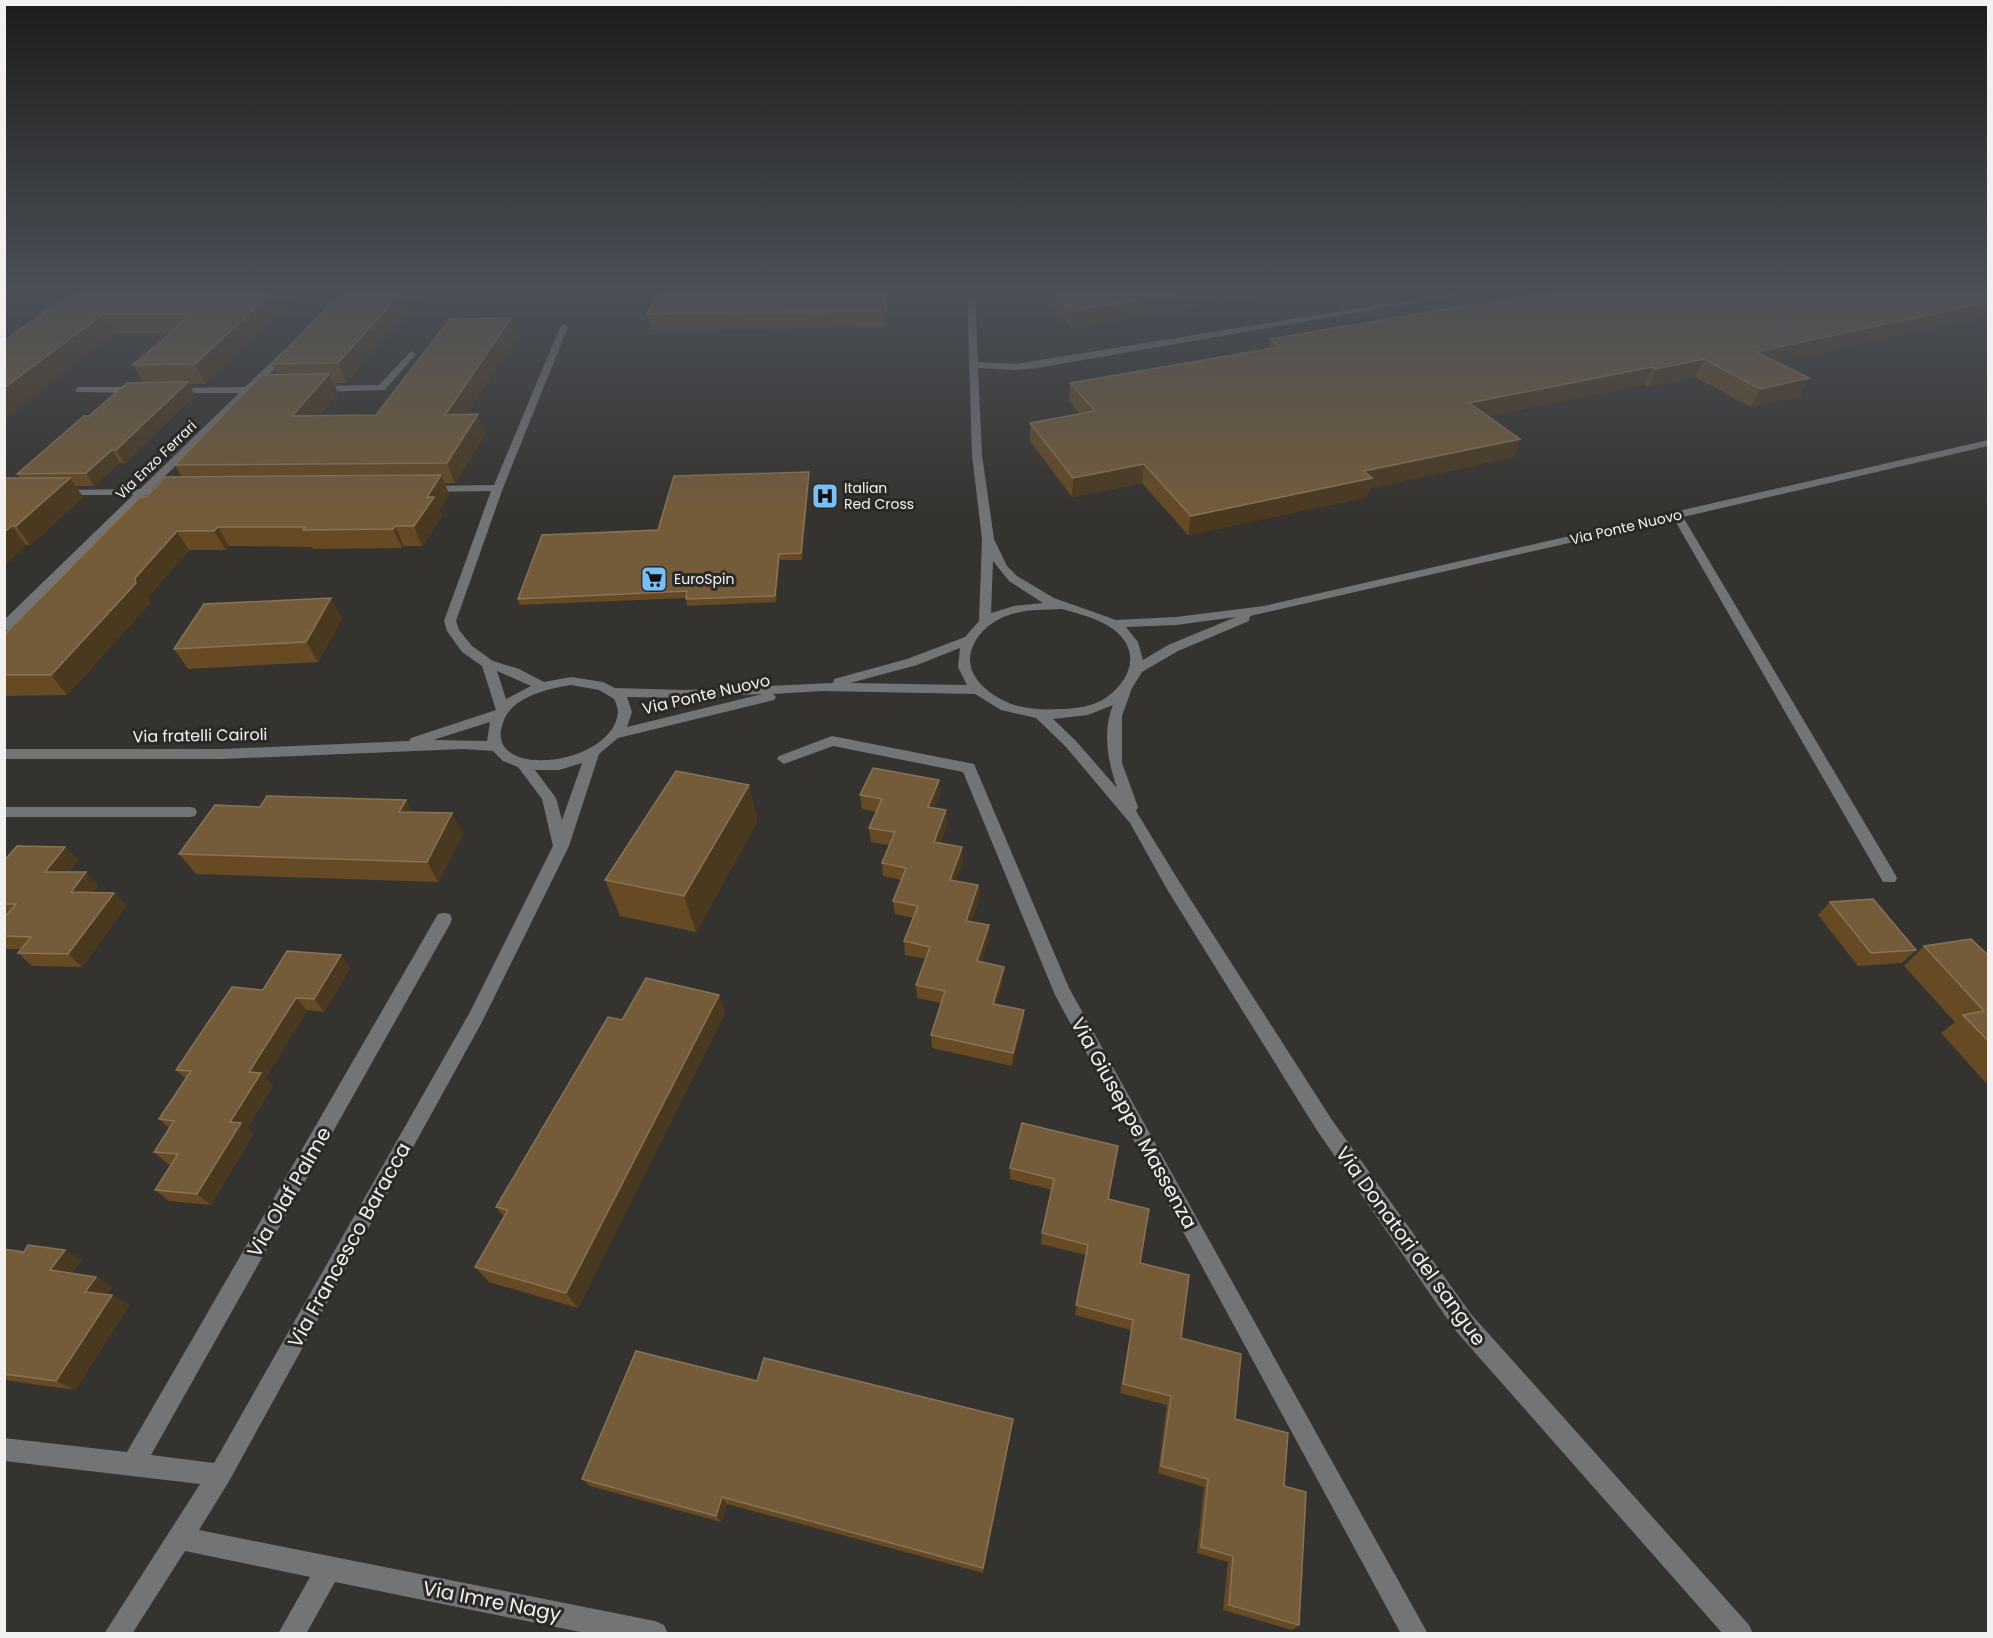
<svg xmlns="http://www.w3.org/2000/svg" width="1993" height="1638" viewBox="0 0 1993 1638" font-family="Poppins,sans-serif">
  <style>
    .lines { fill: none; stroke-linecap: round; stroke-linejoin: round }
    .minor { fill: #737476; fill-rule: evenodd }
    .wall { fill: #654a24 }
    .shaded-wall { fill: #4b391f }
    .building { fill: #745c3a; stroke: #887356; stroke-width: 1.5 }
    .labels { text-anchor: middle; stroke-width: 6; stroke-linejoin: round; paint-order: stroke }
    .far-street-label { font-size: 14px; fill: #f3f1ef; stroke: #2b2926 }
    .far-poi-label { font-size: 14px; fill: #f3f1ef; stroke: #2b2926; text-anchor: start }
    .street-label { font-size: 16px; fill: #f3f1ef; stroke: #2b2926 }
    .near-street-label { font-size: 20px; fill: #f3f1ef; stroke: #2b2926 }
  </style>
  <rect width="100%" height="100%" fill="#35332f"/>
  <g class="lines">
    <g class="minor">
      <path d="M967,287H975L978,362L1016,364L1488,287H1504L1037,368L1016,370L978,368L982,455L994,539L1007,566L1017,576L1054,598L1116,620L1176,617L1264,606L1988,440V446L1683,517L1895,874L1897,878L1895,882H1883L1674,519L1250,616L1249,621L1178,651L1142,672L1132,688L1122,716V763L1138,807L1136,811L1180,883L1332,1120L1471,1314L1749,1625L1753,1634H1723L1455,1330L1318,1132L1168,891L1130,823L1066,747L1036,718L1001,710L975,694L822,691L773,694L776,697L774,700L618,738L599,754L569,846L482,1022L228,1483L199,1530L655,1621L664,1625L668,1634H590L335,1582L306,1634H278L310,1577L185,1551L132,1634H104L200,1484L4,1461V1438L127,1452L438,914L444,913L450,914L452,919L450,924L151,1455L214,1463L470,1012L553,846L542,799L518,767L503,761L493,751L463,749L222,759H4V749H222L409,741L411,738L496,710L482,666L462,652L447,631L444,621L491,491L426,492L421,489L426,486L494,485L560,327L564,324L568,327L503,488L456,621L459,630L472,646L493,661L519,669L544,682L571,677L603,682L615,688L684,690L833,683L834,679L907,659L965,637L979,621L982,539L972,455ZM993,561L1009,581L1043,603L1014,606L991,613ZM1062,609C1079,614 1098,618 1113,629C1141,650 1132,679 1107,697C1093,707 1075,709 1059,709C1045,710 1031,709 1018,706C990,698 956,672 976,640C983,628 998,618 1012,614C1028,609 1046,610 1062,609ZM1236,617L1168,645L1143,660L1138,642L1126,627L1176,625ZM960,648L958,667L967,685L850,683L917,665ZM497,671L531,686L506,699ZM571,685L599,690L614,699C616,703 618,709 618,712C614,767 478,782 504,720C514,696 548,689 571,685ZM762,694L627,727L632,712L627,697L684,698ZM1113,705C1102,731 1108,762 1117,788L1076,741L1053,719L1088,715ZM490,722L487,741L433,740ZM582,763L562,820L556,798L535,770H559Z"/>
      <polygon points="285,349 292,351 256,388 256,392 250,393 152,489 171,489 176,492 175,494 146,495 8,630 4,631 4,620 133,495 60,495 56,494 56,490 140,489 239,393 172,393 169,392 169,388 245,387"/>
      <polygon points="411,351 416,354 385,390 316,392 311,389 316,386 379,385"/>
      <polygon points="79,387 139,387 144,390 139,393 76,392 76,388"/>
      <polygon points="832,736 974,764 1069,988 1428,1634 1401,1634 1055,995 963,772 833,746 784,764 777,759 779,756"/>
      <polygon points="4,807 190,807 195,808 197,812 195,816 190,817 4,817"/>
    </g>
  </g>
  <g class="wall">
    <polygon points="81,287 306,287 205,384 189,384 195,395 125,463 120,463 94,486 76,486 83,497 30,545 26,545 4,566 20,478 17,474 89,416 144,383 133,365 171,333 115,333"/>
    <polygon points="328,287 429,287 346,383 334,383 338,393 319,416 376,415 511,318 517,337 466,414 485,434 455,483 445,483 449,494 439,510 442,516 422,546 404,546 402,548 313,549 312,547 229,546 226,550 189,550 148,597 150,603 67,695 4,696 4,635 146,497 182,477 175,465 277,374 272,364 340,293 337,295"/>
    <polygon points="890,287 886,327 651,330 647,314"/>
    <polygon points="1027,287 1314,287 1072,328"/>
    <polygon points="1989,316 1778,362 1809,378 1800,396 1751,407 1695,377 1648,387 1644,385 1488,416 1520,439 1513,457 1370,488 1367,497 1188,535 1142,483 1072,497 1030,441 1030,423 1080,414 1069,401 1070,383 1268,349 1270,339"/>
    <polygon points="809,472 809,479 802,560 780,560 776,602 687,606 686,598 520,605 518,599 658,530"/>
    <polygon points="342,618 318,662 188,669 174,649"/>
    <polygon points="749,785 757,822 696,932 620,916 605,880"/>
    <polygon points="940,794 934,808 947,824 940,843 963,861 955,881 978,885 979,898 971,921 989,938 981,962 1003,980 996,1005 1024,1010 1023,1023 1012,1066 932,1048 931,1035 941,1003 917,998 916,985 926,959 905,955 904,941 913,918 895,914 893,901 901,880 883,876 882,863 889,845 871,842 869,828 877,812 862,809 860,795"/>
    <polygon points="406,800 412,812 463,833 438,882 196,874 179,854 260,807"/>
    <polygon points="65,847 78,860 69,872 86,872 98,886 93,892 114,893 126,906 82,967 32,966 18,953 21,949 4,949 4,918 6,917 4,917 4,861"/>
    <polygon points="1830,902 1916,950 1902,963 1858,966 1818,915"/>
    <polygon points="1924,946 1989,956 1989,1081 1985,1082 1941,1033 1955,1022 1904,966"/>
    <polygon points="350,968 324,1012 307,1010 265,1078 273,1085 247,1128 253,1134 211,1205 169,1201 155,1190 171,1164 168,1164 154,1152 169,1128 159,1119 186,1079 176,1070 263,990"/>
    <polygon points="719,995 725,1013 578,1308 489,1282 475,1267 504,1217 496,1207 622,1020"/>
    <polygon points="1118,1146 1108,1199 1140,1263 1181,1338 1235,1419 1284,1486 1299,1625 1292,1630 1223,1610 1228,1562 1197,1553 1204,1487 1158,1473 1167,1405 1120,1393 1131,1330 1075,1315 1086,1255 1041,1244 1042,1233 1052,1190 1010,1179 1010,1168"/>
    <polygon points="4,1249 24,1252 65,1250 82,1260 72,1273 96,1277 112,1287 107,1295 112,1295 129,1305 75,1390 4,1380"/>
    <polygon points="757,1381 1013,1419 1012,1427 983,1573 727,1504 721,1522 590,1486 582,1479"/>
  </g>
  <g class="shaded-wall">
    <polygon points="4,287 26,287 4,301"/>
    <polygon points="278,287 306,287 205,384 195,364"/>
    <polygon points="333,287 338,287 340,293 337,295"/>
    <polygon points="406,287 429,287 346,383 338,363"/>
    <polygon points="887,287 890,287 886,327 885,311"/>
    <polygon points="1220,287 1314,287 1072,328 1072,311"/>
    <polygon points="1989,302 1989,316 1747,369 1756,352"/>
    <polygon points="103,314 115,333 4,419 4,388"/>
    <polygon points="511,318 517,337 453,435 445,415"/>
    <polygon points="1704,359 1695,377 1648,387 1656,369"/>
    <polygon points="1652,367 1644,385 1463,421 1469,403"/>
    <polygon points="329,374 338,393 302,436 292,416"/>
    <polygon points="1809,378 1800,396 1751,407 1760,389"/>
    <polygon points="188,382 195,395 125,463 116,450"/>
    <polygon points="478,414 485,434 455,483 447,463"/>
    <polygon points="1520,439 1513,457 1370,488 1367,497 1188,535 1191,516 1364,471"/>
    <polygon points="112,450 120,463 94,486 86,473"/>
    <polygon points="1144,464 1142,483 1072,497 1073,478"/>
    <polygon points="809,472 809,479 802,560 801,553"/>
    <polygon points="441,475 449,494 439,510 442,516 422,546 414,526 427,497"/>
    <polygon points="70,478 83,497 30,545 16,526"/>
    <polygon points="12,526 26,545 4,566 4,532"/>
    <polygon points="395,526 404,546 402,548 393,529"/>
    <polygon points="218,527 229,546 226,550 214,531"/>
    <polygon points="177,531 189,550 148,597 150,603 67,695 51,675 135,578"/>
    <polygon points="779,554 780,560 776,602 775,596"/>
    <polygon points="331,598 342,618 318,662 306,642"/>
    <polygon points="939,780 940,794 929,820 928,807"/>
    <polygon points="749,785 757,822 696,932 684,896"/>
    <polygon points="406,800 417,820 399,812"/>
    <polygon points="946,810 947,824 935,856 934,842"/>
    <polygon points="452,813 463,833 438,882 427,862"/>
    <polygon points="65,847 78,860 58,885 45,872"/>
    <polygon points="962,847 963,861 951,893 950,880"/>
    <polygon points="86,872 98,886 84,905 71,892"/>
    <polygon points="978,885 979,898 967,934 966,921"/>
    <polygon points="114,893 126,906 82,967 68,954"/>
    <polygon points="989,925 989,938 977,974 977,961"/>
    <polygon points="341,955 350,968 324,1012 314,999"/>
    <polygon points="1004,967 1003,980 993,1017 993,1004"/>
    <polygon points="719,995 725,1013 578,1308 566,1293"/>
    <polygon points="296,998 307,1010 265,1078 273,1085 247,1128 253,1134 211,1205 197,1194 230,1122 249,1072"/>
    <polygon points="1024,1010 1023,1023 1012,1066 1013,1053"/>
    <polygon points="65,1250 82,1260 67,1281 50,1270"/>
    <polygon points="96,1277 112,1287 102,1302 85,1292"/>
    <polygon points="112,1295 129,1305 75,1390 56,1381"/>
    <polygon points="1013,1419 1012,1427 983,1573 983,1568"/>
    <polygon points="722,1497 727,1504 721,1522 716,1516"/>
  </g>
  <g class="building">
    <polygon points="81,287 278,287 195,364 133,365 192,314 103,314 4,388 4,341"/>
    <polygon points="339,287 406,287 338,363 272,364 343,291"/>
    <polygon points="660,287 887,287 885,311 647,314"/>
    <polygon points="1045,287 1220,287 1072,311"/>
    <polygon points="1576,287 1989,287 1989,302 1756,352 1809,378 1760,389 1704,359 1656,369 1652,367 1469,403 1520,439 1364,471 1372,478 1191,516 1144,464 1073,478 1030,423 1095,411 1070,383 1280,347 1270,339"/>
    <polygon points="511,318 445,415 478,414 447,463 175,465 262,375 329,374 292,416 376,415 450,319"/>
    <polygon points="188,382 116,450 112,450 86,473 17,474 84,416 89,416 127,383"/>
    <polygon points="809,472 801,553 779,554 775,596 686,599 687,591 518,599 542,535 658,530 674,476"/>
    <polygon points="441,475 427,497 434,497 414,526 395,526 393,529 303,530 305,527 218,527 214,531 177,531 135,578 136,583 51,675 4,675 4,635 140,497 146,497 165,477"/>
    <polygon points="4,478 70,478 16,526 12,526 4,532"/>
    <polygon points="331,598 306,642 174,649 204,604"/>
    <polygon points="873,768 939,780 928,807 946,810 934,842 962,847 950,880 978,885 966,921 989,925 977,961 1004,967 993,1004 1024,1010 1013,1053 931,1035 945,991 916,985 930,947 904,941 918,906 893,901 906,868 882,863 895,832 869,828 882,799 860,795"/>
    <polygon points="676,771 749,785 684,896 605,880"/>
    <polygon points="267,796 406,800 399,812 452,813 427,862 179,854 215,805 260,807"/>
    <polygon points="17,846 65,847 45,872 86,872 71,892 114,893 68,954 18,953 31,937 4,936 4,918 16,904 4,904 4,861"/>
    <polygon points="1873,899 1916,950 1871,953 1830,902"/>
    <polygon points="1971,939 1989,956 1989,1042 1963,1015 1984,1011 1924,946"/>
    <polygon points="287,951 341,955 314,999 296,998 249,1072 261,1073 230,1122 241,1123 197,1194 155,1190 178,1154 154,1152 174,1121 159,1119 191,1071 176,1070 232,987 263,990"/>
    <polygon points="646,978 719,995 566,1293 475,1267 508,1210 496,1207 608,1017 622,1020"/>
    <polygon points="1022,1123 1118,1146 1108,1199 1149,1209 1140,1263 1189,1275 1181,1338 1241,1354 1235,1419 1288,1433 1284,1486 1306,1492 1299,1625 1229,1605 1233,1556 1201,1547 1208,1479 1161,1466 1171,1396 1123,1384 1133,1320 1076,1305 1088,1245 1042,1233 1054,1179 1010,1168"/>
    <polygon points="28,1245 65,1250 50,1270 96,1277 85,1292 112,1295 56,1381 4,1374 4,1249 24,1252"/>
    <polygon points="636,1351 757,1381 764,1358 1013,1419 983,1568 722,1497 716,1516 582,1479"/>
  </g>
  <linearGradient id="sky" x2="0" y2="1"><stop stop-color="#1d1c1a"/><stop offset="0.56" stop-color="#4b5058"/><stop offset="1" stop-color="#4b5058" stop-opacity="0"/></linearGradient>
  <rect width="1993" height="516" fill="url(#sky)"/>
  <defs>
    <symbol id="hospital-square" viewBox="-11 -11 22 22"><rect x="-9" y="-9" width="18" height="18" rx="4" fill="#76c0f7" stroke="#2b2926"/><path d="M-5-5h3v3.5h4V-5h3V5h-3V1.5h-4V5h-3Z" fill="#111"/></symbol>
    <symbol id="supermarket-square" viewBox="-11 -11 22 22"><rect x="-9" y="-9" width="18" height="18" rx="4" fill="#76c0f7" stroke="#2b2926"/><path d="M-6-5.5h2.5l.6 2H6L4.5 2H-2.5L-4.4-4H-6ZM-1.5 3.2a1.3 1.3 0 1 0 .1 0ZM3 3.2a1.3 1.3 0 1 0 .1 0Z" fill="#111"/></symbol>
  </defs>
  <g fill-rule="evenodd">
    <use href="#hospital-square" x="810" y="481" width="30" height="30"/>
    <use href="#supermarket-square" x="639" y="564" width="30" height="30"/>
  </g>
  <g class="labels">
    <g class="far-street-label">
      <text transform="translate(156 460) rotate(-44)" y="5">Via Enzo Ferrari</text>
      <text transform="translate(1626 527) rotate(-13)" y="5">Via Ponte Nuovo</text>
    </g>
    <g class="far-poi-label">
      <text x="844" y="493">Italian<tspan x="844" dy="16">Red Cross</tspan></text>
      <text x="674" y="584">EuroSpin</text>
    </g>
    <g class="street-label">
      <text transform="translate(706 694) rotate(-13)" y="6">Via Ponte Nuovo</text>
      <text transform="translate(200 735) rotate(-1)" y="6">Via fratelli Cairoli</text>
    </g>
    <g class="near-street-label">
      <text transform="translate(1134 1123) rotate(61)" y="7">Via Giuseppe Massenza</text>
      <text transform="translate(289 1192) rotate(-60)" y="7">Via Olaf Palme</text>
      <text transform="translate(349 1245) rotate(-61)" y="7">Via Francesco Baracca</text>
      <text transform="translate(1411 1246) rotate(54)" y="7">Via Donatori del sangue</text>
      <text transform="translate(492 1601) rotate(11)" y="7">Via Imre Nagy</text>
    </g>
  </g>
  <rect width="1993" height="1638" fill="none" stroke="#f3f1ef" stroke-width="12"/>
</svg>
